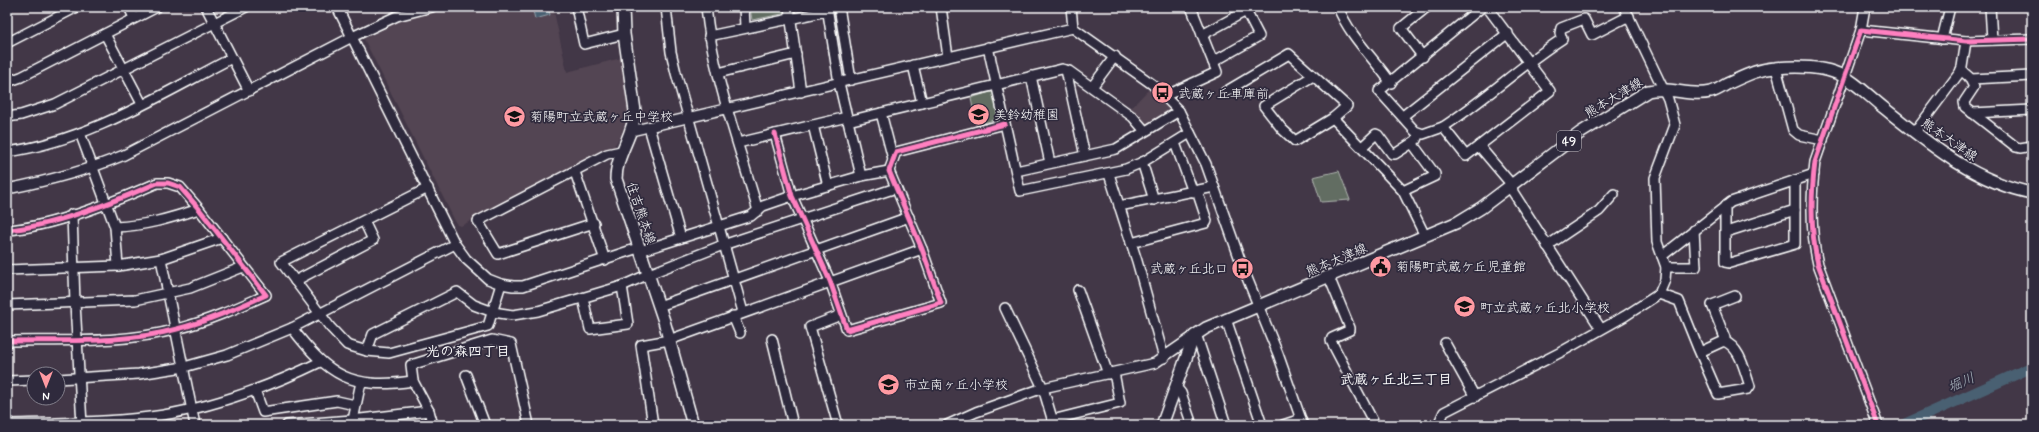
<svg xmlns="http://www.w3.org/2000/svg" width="2039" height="432" viewBox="0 0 2039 432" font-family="Mynerve,'Klee One',sans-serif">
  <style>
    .built { fill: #534452 }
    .green { fill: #626d62; stroke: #b0b6b0 }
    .water { fill: #496172; stroke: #92a0aa }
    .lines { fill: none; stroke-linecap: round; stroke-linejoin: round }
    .river { stroke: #496172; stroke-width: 11 }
    .minor-casing { stroke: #fff; stroke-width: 12 }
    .major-casing { stroke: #fff; stroke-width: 14 }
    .minor { stroke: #2f2a3d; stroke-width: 9 }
    .major { stroke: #2f2a3d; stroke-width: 11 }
    .cycleway-casing { stroke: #2f2a3d; stroke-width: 8 }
    .cycleway { stroke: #ff80c0; stroke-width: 5 }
    .labels { text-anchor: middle; stroke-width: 3.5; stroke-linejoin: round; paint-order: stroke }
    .shield { fill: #2f2a3d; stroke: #c1bfc5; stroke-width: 1 }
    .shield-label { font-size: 12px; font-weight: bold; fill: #fff }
    .poi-label { font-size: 13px; fill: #fff; stroke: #2f2a3d; text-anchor: start }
    .street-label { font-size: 13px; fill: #fff; stroke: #2f2a3d }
    .neighbourhood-label { font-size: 14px; font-weight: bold; fill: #fff; stroke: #2f2a3d }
    .water-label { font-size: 14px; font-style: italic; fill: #adb8c0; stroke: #2f2a3d }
  </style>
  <rect width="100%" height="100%" fill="#423747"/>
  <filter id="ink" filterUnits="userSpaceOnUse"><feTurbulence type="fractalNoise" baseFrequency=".025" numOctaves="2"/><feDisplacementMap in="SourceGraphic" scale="8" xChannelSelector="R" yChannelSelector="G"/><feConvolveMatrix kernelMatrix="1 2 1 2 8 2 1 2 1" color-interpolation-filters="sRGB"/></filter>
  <g filter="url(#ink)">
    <g class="built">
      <polygon points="453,7 553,7 567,72 621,58 628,110 621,135 613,148 461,226 457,225 364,39 400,21"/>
      <polygon points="1149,89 1171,110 1167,115 1146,126 1130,109"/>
    </g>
    <g class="green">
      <polygon points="750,7 786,7 787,13 752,20"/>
      <polygon points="996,90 1001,118 976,125 971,98"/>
      <polygon points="1339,171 1350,200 1321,202 1313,177"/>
    </g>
    <polygon class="water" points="532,7 548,7 550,15 535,19"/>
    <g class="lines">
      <polyline class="river" points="1903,425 2032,367"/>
      <defs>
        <g id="minor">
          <polyline points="129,7 134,18"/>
          <polyline points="206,7 249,91"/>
          <polyline points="337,7 455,244 466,259 488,279 501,284 513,286 523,286 638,248"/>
          <polyline points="576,7 584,44 624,34"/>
          <polyline points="666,7 671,52 676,73 743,312"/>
          <path d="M706,7C713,77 739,144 758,211"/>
          <polyline points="744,7 745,27"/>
          <polyline points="789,7 801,92"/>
          <polyline points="827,7 839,83 861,176"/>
          <polyline points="839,7 851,80"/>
          <polyline points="941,7 948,57"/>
          <polyline points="1071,7 1073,28 1152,84 1179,111 1206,164 1243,268 1278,354 1303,425"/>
          <path d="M1338,7C1350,37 1373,57 1391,83"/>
          <polyline points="1482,7 1379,91 1415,131 1423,134 1443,127 1466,156 1550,91 1487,7"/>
          <polyline points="1990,7 1992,40"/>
          <polyline points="1861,30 1865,7"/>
          <polyline points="105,34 142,104"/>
          <polyline points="1202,35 1246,11 1259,36 1213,62"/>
          <polyline points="709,36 827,11"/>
          <polyline points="1942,39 1950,7"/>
          <polyline points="7,43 77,7"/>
          <polyline points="988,47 1020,191 1126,169 1143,162 1190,133"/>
          <polyline points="1423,57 1401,28 1427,7"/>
          <polyline points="913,65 922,103"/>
          <polyline points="1776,68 1793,130 1799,135 1823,140"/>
          <polyline points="1066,70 1085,156"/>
          <polyline points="1961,70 1969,77 1974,87 1964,102 1965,107 2016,147 2020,148 2032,146"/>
          <polyline points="718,73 796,54"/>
          <polyline points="1031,76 1050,163"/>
          <polyline points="1971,79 2032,76"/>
          <polyline points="7,82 21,77 157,7"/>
          <polyline points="1092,87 1115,56"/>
          <polyline points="1225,92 1289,54 1347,106 1333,118 1295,141 1282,129 1264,106 1313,76"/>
          <polyline points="1165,96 1217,72 1191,7"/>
          <polyline points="881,113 893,159"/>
          <polyline points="1972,113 2032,110"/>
          <polyline points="1403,116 1508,33"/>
          <polyline points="7,117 21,115 55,104 246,7"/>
          <polyline points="1333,118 1403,191 1425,236"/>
          <polyline points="848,121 1062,69 1069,71 1133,117 1145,131"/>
          <polyline points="813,125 828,186"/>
          <polyline points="649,127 681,238"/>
          <path d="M1443,127C1485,100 1520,66 1562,39L1560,33L1561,28L1584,19L1592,35L1629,16"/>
          <polyline points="631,131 1073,28"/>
          <polyline points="1915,132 1960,72 1962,67 1966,41"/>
          <polyline points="80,133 115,227 118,266"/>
          <polyline points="775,134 792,196 830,281 847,330 941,303 922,249 889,171 896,152 1005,124"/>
          <polyline points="738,143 847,117"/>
          <polyline points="1175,143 1193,192"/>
          <polyline points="1479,146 1512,185 1513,192 1601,329"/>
          <polyline points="1362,147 1376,134 1378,135 1392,154 1395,154 1412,143"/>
          <path d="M7,152C88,141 160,95 232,58"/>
          <polyline points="1142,162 1154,200"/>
          <polyline points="1016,171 1116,149 1179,111"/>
          <polyline points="575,172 605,260"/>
          <polyline points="1109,174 1137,261 1164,358"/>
          <polyline points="428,188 281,262 330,327 347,345 367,351 389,353 488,326 501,284"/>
          <path d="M7,189C48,181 86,171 124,155L352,37L397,16L432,7"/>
          <polyline points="1403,191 1435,176 1435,174 1412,143 1416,140 1419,133"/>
          <polyline points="1119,206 1214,187"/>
          <polyline points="1725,206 1725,262 1730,263 1795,244 1795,180"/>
          <polyline points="72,214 75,303 82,425"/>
          <polyline points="594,223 498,254 478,221 607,154 621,151"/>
          <path d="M115,227C145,226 171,218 199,209"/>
          <path d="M7,230C51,227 116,201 157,183H168L180,187L199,209L266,295C237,308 208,321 177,329C123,344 63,340 7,341"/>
          <polyline points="1726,232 1795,210"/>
          <polyline points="1131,243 1206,223 1207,221 1197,191"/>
          <polyline points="1547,246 1599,211 1614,194"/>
          <polyline points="640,251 751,216 763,206 792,196 861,176 889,171"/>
          <polyline points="1662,256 1731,202 1814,174"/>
          <polyline points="161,259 195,425"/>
          <polyline points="1666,267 1696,267 1694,230"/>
          <polyline points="7,270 118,266 161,259 222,238"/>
          <polyline points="1329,277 1350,328 1350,330 1332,338 1331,341 1375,425"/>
          <polyline points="295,281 373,240 364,221"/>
          <polyline points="1078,290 1108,374"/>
          <path d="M1659,294L1679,301C1691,332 1704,363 1718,394L1748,389L1750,386C1744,370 1741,348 1724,341L1700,352"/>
          <polyline points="583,298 590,329 628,324 622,286"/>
          <polyline points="7,305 135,300 190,288 243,267"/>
          <polyline points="659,306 909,217"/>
          <polyline points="1005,308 1043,388 1054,425"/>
          <polyline points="733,316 740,333"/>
          <polyline points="1226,319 1262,425"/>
          <path d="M292,328C329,376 351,390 413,381"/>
          <polyline points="1196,334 1226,425"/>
          <polyline points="772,339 793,425"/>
          <polyline points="1724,341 1725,338 1712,305 1735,296"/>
          <polyline points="1445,343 1475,397"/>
          <polyline points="367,351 373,334 457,292 474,305 493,312 513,315 538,311 622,286 649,274 723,245 896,188"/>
          <polyline points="466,375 485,425"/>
          <polyline points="58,379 139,374 184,367 227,355 292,328 455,244"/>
          <polyline points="7,381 34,380"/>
          <polyline points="1176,387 1181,393 1192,425"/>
          <polyline points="255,390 263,412 337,401 355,405"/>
          <polyline points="1052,420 1120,403 1114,373"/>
          <path d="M7,424C52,423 96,423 141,418C200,412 267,388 320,362"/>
          <polyline points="287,425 352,420 429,411"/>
          <polyline points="352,425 361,382"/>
          <polyline points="433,425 429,411 413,381 411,365 492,340 511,344 529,425"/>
          <polyline points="653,425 641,345 669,340 922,249"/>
          <polyline points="838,425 810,327 841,315"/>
          <polyline points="947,425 976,412 1043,388 1155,363 1194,336"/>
          <polyline points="1283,425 1301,419"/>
          <polyline points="1438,425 1444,412 1561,352 1625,316 1659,294 1665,280 1666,267 1657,242 1655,178 1675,125 1668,99 1624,7"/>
          <path d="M1878,425L1818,264C1810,231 1811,195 1815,162L1861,30L1966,41L2032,39"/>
        </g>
        <g id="major">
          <path d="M623,7L624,34L635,111C634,135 616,154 616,179L664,321L693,425"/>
          <path d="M1162,425L1194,336L1206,328L1458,222L1481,208L1580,133L1648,91C1669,86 1690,97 1711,92C1716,91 1722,87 1727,84C1743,77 1757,69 1775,68C1797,66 1824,66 1843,76C1858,84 1871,98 1884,108C1929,144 1974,182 2032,193"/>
        </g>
      </defs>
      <use href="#minor" class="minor-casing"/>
      <use href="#major" class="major-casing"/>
      <use href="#minor" class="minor"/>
      <use href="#major" class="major"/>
      <defs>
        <g id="cycleway">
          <polyline points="775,134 792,196 830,281 847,330 941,303 922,249 889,171 896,152 1005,124"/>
          <path d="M7,230C51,227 116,201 157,183H168L180,187L199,209L266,295C237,308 208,321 177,329C123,344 63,340 7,341"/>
          <path d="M1878,425L1818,264C1810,231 1811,195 1815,162L1861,30L1966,41L2032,39"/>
        </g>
      </defs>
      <use href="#cycleway" class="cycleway-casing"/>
      <use href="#cycleway" class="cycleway"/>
    </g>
  </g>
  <defs>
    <symbol id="bus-disc" viewBox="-11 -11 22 22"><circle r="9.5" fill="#ff9aa2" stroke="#2f2a3d"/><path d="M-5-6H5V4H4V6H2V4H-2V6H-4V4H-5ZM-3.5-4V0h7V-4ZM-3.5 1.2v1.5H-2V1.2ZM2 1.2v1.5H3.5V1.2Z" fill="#111"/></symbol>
    <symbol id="school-disc" viewBox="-11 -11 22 22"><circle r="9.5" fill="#ff9aa2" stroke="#2f2a3d"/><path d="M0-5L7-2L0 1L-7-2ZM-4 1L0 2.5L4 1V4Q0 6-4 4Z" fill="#111"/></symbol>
    <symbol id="civic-disc" viewBox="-11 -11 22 22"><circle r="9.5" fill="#ff9aa2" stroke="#2f2a3d"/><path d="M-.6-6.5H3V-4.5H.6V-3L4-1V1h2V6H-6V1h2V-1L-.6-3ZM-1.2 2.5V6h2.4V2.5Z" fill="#111"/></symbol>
  </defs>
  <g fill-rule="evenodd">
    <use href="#bus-disc" x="1150" y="80" width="25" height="25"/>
    <use href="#school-disc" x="966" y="102" width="25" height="25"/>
    <use href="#school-disc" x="502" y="104" width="25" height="25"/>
    <use href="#civic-disc" x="1368" y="254" width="25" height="25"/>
    <use href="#bus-disc" x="1230" y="256" width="25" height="25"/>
    <use href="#school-disc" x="1452" y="294" width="25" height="25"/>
    <use href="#school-disc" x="876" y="372" width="25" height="25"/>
  </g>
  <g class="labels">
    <rect class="shield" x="1557" y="131" width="24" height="20" rx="3"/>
    <g class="shield-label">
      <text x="1569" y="145">49</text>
    </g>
    <g class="poi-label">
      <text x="1178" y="98">武蔵ヶ丘車庫前</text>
      <text x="994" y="119">美鈴幼稚園</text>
      <text x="530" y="121">菊陽町立武蔵ヶ丘中学校</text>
      <text x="1396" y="271">菊陽町武蔵ケ丘児童館</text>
      <text x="1228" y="273" text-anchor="end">武蔵ヶ丘北口</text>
      <text x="1480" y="312">町立武蔵ヶ丘北小学校</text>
      <text x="904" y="389">市立南ヶ丘小学校</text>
    </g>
    <g class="street-label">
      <text transform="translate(1613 97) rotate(-31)" y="5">熊本大津線</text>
      <text transform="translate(1950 139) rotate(35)" y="5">熊本大津線</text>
      <text transform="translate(642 213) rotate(71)" y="5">住吉熊本線</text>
      <text transform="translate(1336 259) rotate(-23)" y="5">熊本大津線</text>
    </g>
    <g class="neighbourhood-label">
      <text x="468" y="356">光の森四丁目</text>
      <text x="1396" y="384">武蔵ヶ丘北三丁目</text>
    </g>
    <g class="water-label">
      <text transform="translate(1961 382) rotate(-24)" y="5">堀川</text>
    </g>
  </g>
  <rect width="2039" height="432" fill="none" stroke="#2f2a3d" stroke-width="24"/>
  <rect x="12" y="12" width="2015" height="408" fill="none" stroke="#fff" stroke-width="1.5" filter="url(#ink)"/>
  <g transform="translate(46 386) rotate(180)"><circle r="19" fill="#2f2a3d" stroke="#827f8b"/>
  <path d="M0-3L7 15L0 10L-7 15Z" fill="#ff9aa2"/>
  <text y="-6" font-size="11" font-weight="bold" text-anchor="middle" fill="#ffffff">N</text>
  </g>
</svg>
